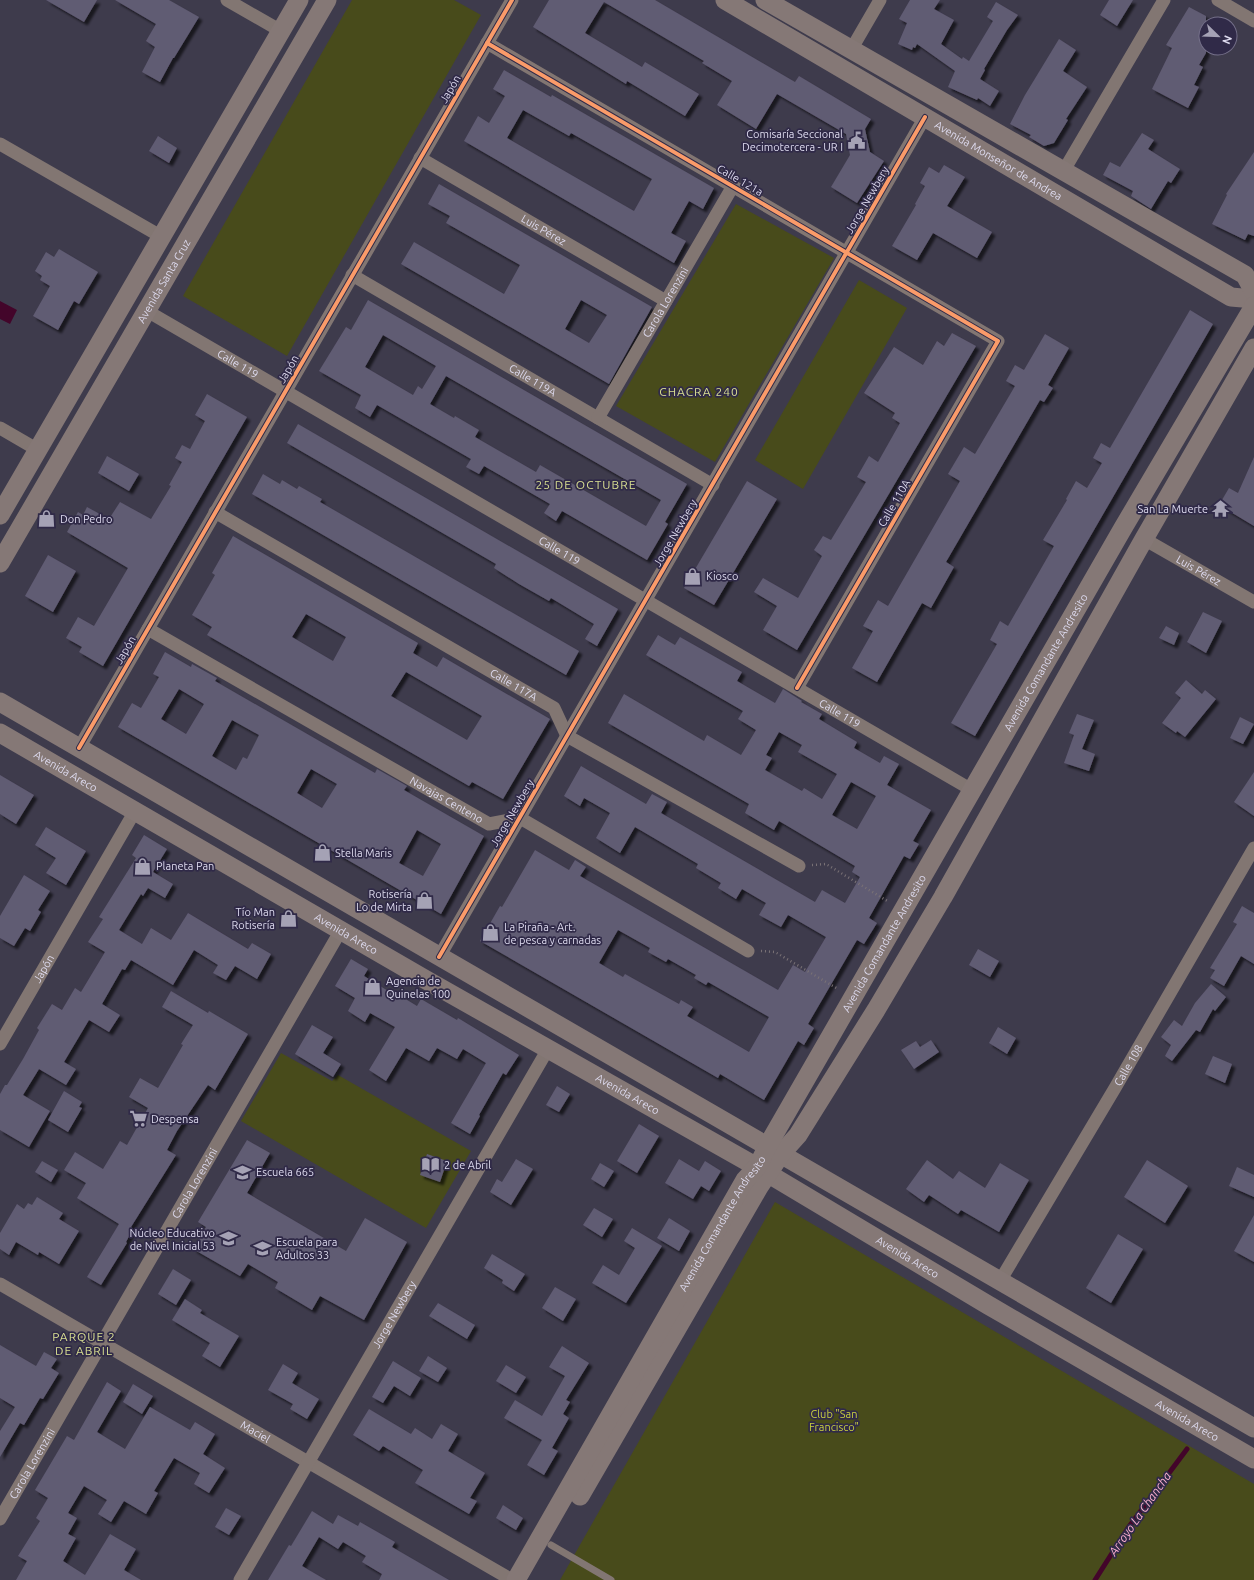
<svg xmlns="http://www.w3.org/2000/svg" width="1254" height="1580" viewBox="0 0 1254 1580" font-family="Ubuntu,sans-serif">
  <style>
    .green { fill: #484b1b }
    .water { fill: #43052a }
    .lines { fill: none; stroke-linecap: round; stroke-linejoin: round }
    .stream { stroke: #43052a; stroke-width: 5 }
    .building { fill: #605b73; fill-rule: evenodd; filter: url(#shadow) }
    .path { stroke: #7a7276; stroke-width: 2.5; stroke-dasharray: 1 3; stroke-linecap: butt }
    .service { stroke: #827672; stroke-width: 7 }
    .minor { stroke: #827672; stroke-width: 13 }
    .secondary { stroke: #857876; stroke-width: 19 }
    .cycleway-casing { stroke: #302a48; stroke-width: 6 }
    .cycleway { stroke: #fa9b69; stroke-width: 4 }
    .labels { text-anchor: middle; stroke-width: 3.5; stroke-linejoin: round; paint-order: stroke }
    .street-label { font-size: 11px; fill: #dddaee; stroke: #302a48 }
    .poi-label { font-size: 11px; fill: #dddaee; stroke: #302a48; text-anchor: start }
    .park-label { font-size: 11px; fill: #c8cf3e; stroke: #302a48 }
    .neighbourhood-label { font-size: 12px; letter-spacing: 1px; fill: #d9df91; stroke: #302a48 }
    .water-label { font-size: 12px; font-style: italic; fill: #fcb0d0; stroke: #302a48 }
  </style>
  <defs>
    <filter id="shadow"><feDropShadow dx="3.5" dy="3.5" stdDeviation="1" flood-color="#0009"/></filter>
  </defs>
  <rect width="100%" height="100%" fill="#3e3b4c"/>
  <g class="green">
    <polygon points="352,0 454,0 481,15 287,356 183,296"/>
    <polygon points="736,204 834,258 715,462 616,406"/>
    <polygon points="859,280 907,308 803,489 755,460"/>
    <polygon points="281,1053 332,1081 338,1075 471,1151 426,1228 241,1121"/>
    <polygon points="775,1202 1254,1484 1254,1580 560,1580"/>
  </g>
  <polygon class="water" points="0,301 17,310 10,324 0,319"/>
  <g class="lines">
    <polyline class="stream" points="1095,1580 1128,1528 1187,1449"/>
  </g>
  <g class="building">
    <polygon points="46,0 97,0 84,22"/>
    <polygon points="115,0 169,0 199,17 174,58 173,58 160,82 142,72 155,47 146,41 156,24"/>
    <polygon points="549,0 655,0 795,82 799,76 871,119 865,129 870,152 884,161 857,203 831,187 850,155 846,134 777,94 756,129 717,105 732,81 702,63 704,61 604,2 585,33 642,67 645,62 699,94 685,116 627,81 626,84 533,27"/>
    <polygon points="910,0 940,0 934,9 954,20 941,44 962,59 963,57 969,61 993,21 987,17 996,2 1018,15 1007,30 984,69 985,70 980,79 999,91 990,106 978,98 977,100 948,87 955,71 917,44 915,48 913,47 912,50 898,44 907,23 899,19"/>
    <polygon points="1109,0 1133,0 1117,26 1100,15"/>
    <polygon points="1189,7 1206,16 1206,53 1199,65 1203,67 1194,85 1199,87 1188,108 1152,89 1172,48 1166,45"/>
    <polygon points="1059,39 1076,50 1063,71 1087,87 1066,119 1068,120 1054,143 1044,146 1029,137 1031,135 1010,124 1025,95"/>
    <path d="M504,70L551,97L552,95L714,188L703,209L689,201L671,233L686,241L674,263L464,141L478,116L489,123L505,96L493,89ZM523,110L569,136L571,133L652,179L634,211L507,138Z"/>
    <polygon points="1142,133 1154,140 1148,149 1180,169 1171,183 1168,181 1151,209 1131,196 1133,191 1103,175 1110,162 1120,167"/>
    <polygon points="158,136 177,148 169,163 149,151"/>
    <polygon points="1254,152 1254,236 1248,234 1245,240 1212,224 1227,195 1226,194"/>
    <polygon points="944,165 965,177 947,206 992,232 977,258 933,233 917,260 892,246 916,205 915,204 925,186 920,183 929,167 939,173"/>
    <path d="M439,184L652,307L609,384L401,264L414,242L504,294L520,265L446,223L450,216L428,204ZM581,300L607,315L589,343L565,329Z"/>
    <polygon points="59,249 98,272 79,304 74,301 58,330 33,316 50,286 40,280 42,276 35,271 46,252 54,257"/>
    <path d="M368,300L687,484L665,522L668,524L647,560L562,511L556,521L544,513L550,504L484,466L479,474L466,467L471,459L377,405L370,417L355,408L361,395L319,371L346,327L351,330ZM383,335L436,366L422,389L418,386L413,395L365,367ZM446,376L661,500L646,526L540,465L536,472L475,437L479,430L455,416L454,418L430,404Z"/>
    <polygon points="1190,310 1213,324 975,736 951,723 997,644 990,640 1000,621 1008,626 1054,546 1043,540 1067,500 1066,499 1076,481 1087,488 1102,463 1093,458 1101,443 1110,448"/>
    <polygon points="952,333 976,346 797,650 763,630 777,606 754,592 763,578 798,598 822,556 814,550 823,536 831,540 866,482 857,477 869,456 878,462 900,423 892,418 895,413 864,393 894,347 923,365 937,341 944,346"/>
    <polygon points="1045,334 1069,348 1048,385 1053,388 1044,402 1040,400 946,562 954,567 931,608 922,603 877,682 852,668 873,631 863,626 878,600 888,606 960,481 948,474 964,447 975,454 1015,386 1006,381 1015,365 1024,370"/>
    <polygon points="207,394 247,417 103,666 79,652 82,647 66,638 78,617 94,626 128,568 67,532 78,512 83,515 87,507 109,519 120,502 151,519 171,486 169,485 182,462 175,458 182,445 190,449 205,421 195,415"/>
    <polygon points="298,424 618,609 597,646 585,639 594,624 551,598 549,601 519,584 494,568 496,564 287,443"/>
    <polygon points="107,456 139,474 129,491 98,473"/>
    <polygon points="1254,457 1254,526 1219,505 1229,488 1238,493"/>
    <polygon points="263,474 280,484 282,480 297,489 299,486 322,499 320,502 579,651 566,675 252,494"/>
    <polygon points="747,481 777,499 714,605 684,588"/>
    <path d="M233,536L418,643L413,653L437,667L443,657L550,719L503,799L472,782L469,786L207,635L212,627L192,615L215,575L212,573ZM306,614L346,637L333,661L292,637ZM406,672L482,716L467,740L391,696Z"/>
    <polygon points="48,555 76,571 53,612 25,596"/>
    <polygon points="1203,612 1222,621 1206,653 1187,642"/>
    <polygon points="1166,626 1179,633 1174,645 1159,638"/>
    <path d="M658,635L675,645L680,637L742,672L737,681L775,703L783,689L802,701L801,702L822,714L819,719L857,742L854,748L880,763L884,756L899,764L887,785L931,810L913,841L919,844L910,859L904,856L869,918L877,923L864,944L857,940L808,1024L814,1028L804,1045L798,1041L764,1100L720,1074L718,1078L480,941L500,906L502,907L535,850L569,870L575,860L586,867L580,876L778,990L793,965L805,972L826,937L788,915L781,927L759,915L766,903L742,889L736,899L718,888L721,883L696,868L698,864L635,827L620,853L596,838L610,813L584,798L580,806L564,796L581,766L646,804L652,794L667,802L661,813L815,902L822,890L845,903L860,877L852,872L855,866L779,821L774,830L745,813L749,804L608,723L624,694L704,741L707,735L741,755L756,730L738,719L743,711L646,655ZM779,732L802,745L798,752L837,774L822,799L804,788L802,791L765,770L772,758L766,755ZM851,782L876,796L857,829L832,815ZM618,930L650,948L648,952L666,962L668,959L696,975L694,978L706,985L708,982L769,1017L749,1052L687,1016L693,1007L681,1000L679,1004L625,974L623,977L599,963Z"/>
    <path d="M165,652L191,667L192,664L217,678L215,681L375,773L377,769L407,786L404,790L484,836L441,914L118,727L132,703L141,708L159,677L153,674ZM179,689L204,704L186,734L161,719ZM232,720L259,735L247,759L243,757L236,770L212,756ZM311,769L337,784L322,808L297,793ZM417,830L441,844L423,876L399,863Z"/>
    <polygon points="1186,680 1202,694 1205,690 1216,699 1185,737 1177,731 1176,733 1162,723 1181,698 1175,693"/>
    <polygon points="1077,714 1094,720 1082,749 1095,754 1089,771 1064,763 1074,735 1069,733"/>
    <polygon points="1240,717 1254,724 1243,744 1230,738"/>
    <polygon points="1254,772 1254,816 1234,802"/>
    <polygon points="0,775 34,795 16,824 0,814"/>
    <polygon points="46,827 86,851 66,885 46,873 56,858 35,845"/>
    <polygon points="144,835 167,849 153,872 173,884 165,898 148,888 143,896 141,894 119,930 142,944 151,928 171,940 188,913 248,949 252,943 271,954 257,979 235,966 226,980 213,973 218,965 194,950 173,985 131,960 125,970 122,969 102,1004 120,1015 109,1032 89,1020 64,1062 76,1069 66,1085 39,1069 23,1095 50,1111 29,1147 0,1130 0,1094 5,1085 7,1085 23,1059 39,1030 37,1028 52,1004 62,1010 75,988 81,992 105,952 88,942 103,919 99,917 136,858 132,855"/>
    <polygon points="24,875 50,891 38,910 41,912 30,931 25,928 14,946 0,938 0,916"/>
    <polygon points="1242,906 1254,913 1254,964 1241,956 1224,986 1210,978 1215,970 1210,968 1237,924 1233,922"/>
    <polygon points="978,949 999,961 990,977 969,965"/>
    <polygon points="351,959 368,969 364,976 393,994 394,992 417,1006 421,999 457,1020 458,1018 519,1055 506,1075 503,1073 479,1115 480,1116 470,1134 451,1123 486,1063 463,1049 457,1059 437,1048 429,1061 406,1048 386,1081 369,1070 395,1027 370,1013 365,1022 348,1011 355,998 335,986"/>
    <polygon points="1211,984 1226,997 1215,1011 1213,1009 1200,1032 1196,1030 1172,1061 1165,1056 1171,1045 1161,1037 1174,1020 1182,1026 1195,1003"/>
    <polygon points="171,991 208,1013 209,1011 248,1034 215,1090 208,1085 177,1131 167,1150 176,1155 131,1227 133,1229 126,1242 127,1243 101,1285 87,1277 119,1224 77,1198 86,1183 64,1170 75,1152 103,1169 120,1141 127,1145 148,1108 129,1097 140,1078 158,1088 183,1045 181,1044 193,1025 162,1007"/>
    <polygon points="312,1025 333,1037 323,1053 341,1064 333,1077 295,1054"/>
    <polygon points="998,1027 1016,1038 1007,1054 989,1043"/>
    <polygon points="931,1040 939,1052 914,1069 901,1050 916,1041 920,1047"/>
    <polygon points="1213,1056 1232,1064 1225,1083 1205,1074"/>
    <polygon points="557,1086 570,1094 559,1112 546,1105"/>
    <polygon points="64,1091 82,1102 79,1107 82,1108 68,1132 48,1120"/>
    <polygon points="639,1124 659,1136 637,1173 617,1161"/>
    <polygon points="247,1140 270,1153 247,1193 346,1251 365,1218 407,1242 364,1320 320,1296 312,1310 275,1288 278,1282 248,1264 240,1276 193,1249 206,1227 198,1222"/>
    <polygon points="427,1154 447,1161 440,1182 420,1175"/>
    <polygon points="516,1159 533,1169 511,1205 490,1192 497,1179 502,1182"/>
    <polygon points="679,1159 699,1171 705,1161 721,1171 709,1191 701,1186 693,1199 665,1183"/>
    <polygon points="927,1160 953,1179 959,1171 985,1188 1000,1163 1029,1180 999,1232 961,1210 958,1214 929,1195 924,1202 906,1189"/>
    <polygon points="1147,1160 1188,1186 1165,1223 1124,1197"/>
    <polygon points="42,1161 58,1170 51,1182 35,1172"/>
    <polygon points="600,1163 614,1171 604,1187 591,1179"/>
    <polygon points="1237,1167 1254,1175 1254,1197 1229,1186"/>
    <polygon points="37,1197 63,1213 59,1219 79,1231 59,1264 39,1252 38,1255 16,1242 9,1255 0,1249 0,1233 17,1204 24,1209 28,1203 32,1205"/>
    <polygon points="594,1208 613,1219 602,1237 583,1225"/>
    <polygon points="1254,1215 1254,1262 1234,1251"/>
    <polygon points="669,1218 690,1231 679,1251 657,1238"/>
    <polygon points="632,1228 662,1246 626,1303 592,1283 603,1265 619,1275 635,1248 624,1241"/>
    <polygon points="1118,1234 1143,1249 1111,1303 1086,1288"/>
    <polygon points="492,1254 525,1274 514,1291 502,1283 503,1280 484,1268"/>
    <polygon points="173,1269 191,1280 176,1305 158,1294"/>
    <polygon points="555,1287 576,1299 563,1321 542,1308"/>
    <polygon points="185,1299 202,1310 200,1313 239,1336 220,1367 202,1356 210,1343 172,1320"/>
    <polygon points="438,1303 475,1325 467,1339 429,1316"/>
    <polygon points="0,1345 36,1366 44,1352 57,1359 51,1368 59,1373 43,1399 40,1398 24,1425 20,1423 0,1457 0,1431 15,1407 0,1398"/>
    <polygon points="562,1346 589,1363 566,1400 570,1402 563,1414 569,1418 552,1448 558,1451 544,1475 527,1465 542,1440 504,1418 515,1400 542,1416 565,1376 549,1367"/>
    <polygon points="428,1356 447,1368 438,1382 419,1371"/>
    <polygon points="393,1361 421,1378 410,1396 394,1386 383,1403 372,1397"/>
    <polygon points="283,1364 298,1373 292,1383 319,1399 307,1419 290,1409 293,1404 268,1390"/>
    <polygon points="506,1365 526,1377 516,1393 496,1381"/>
    <polygon points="107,1382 121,1391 97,1432 125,1449 150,1407 190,1430 195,1422 215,1434 203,1454 225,1468 209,1493 194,1484 200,1473 174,1458 154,1491 158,1493 146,1514 124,1501 111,1522 98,1514 107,1500 84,1486 68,1513 77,1518 68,1534 76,1538 63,1561 85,1575 110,1534 136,1549 124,1570 141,1580 16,1580 27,1561 18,1556 40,1521 36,1518 48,1498 35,1490 67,1436 74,1440"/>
    <polygon points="133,1384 153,1396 142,1414 123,1402"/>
    <polygon points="369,1409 411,1434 415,1428 432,1439 441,1424 458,1434 448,1451 485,1473 470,1498 477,1501 469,1514 415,1483 423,1470 383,1446 379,1451 353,1435"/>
    <polygon points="503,1505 523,1518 516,1530 496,1518"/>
    <polygon points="226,1508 241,1516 229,1535 215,1527"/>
    <polygon points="312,1511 333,1524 338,1515 358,1526 360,1522 395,1542 392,1547 449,1580 379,1580 382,1574 362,1562 366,1556 343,1542 338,1549 319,1537 302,1566 326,1580 268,1580 289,1545 291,1546"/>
  </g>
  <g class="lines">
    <g class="path">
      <polyline points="812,865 826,864 889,902"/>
      <polyline points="761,951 775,952 838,989"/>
    </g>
    <polyline class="service" points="551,1545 611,1580"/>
    <g class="minor">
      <polyline points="227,0 281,31"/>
      <polyline points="1218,0 1254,21"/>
      <polyline points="487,43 998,341 797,688"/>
      <polyline points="851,50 880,0"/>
      <polyline points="0,144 162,237"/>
      <path id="s1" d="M420,158L666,301"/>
      <polyline points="1063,172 1164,0"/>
      <path id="s2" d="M352,275L713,485"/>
      <path id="s3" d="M147,311L972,790"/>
      <path id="s4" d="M598,418L733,186"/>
      <polyline points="0,428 38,450"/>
      <path id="s5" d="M215,512L554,708L567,736L799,866"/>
      <path id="s6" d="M1144,539L1254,602"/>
      <path id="s7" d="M148,629L489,824L520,818L748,951"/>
      <polyline points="79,748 512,0"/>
      <polyline points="439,957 925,117"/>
      <path id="s8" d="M0,1044L135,811"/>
      <path id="s9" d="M1000,1281L1115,1088L1254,848"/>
      <path id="s10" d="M0,1284L512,1580"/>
      <path id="s11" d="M0,1519L341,930"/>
      <path id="s12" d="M240,1580L548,1049"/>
    </g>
    <g class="secondary">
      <path id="s13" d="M725,0L1231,297L1254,299"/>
      <polyline points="765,0 1245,275 1254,292"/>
      <polyline points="0,515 299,0"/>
      <path id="s14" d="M0,563L327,0"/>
      <polyline points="0,702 1254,1428"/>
      <path id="s15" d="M0,733L428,981L757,1167L988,1305L1254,1459"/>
      <polyline points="580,1496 759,1187 781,1154 798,1135 876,1010 943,897 1144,539 1254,348"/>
      <path id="s16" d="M516,1580L745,1180L757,1167L772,1138L1123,528L1254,306"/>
    </g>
    <defs>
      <g id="cycleway">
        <polyline points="487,43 998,341 797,688"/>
        <polyline points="79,748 512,0"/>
        <polyline points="439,957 925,117"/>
      </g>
    </defs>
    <use href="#cycleway" class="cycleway-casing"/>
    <use href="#cycleway" class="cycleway"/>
  </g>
  <defs>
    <symbol id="civic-bare" viewBox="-9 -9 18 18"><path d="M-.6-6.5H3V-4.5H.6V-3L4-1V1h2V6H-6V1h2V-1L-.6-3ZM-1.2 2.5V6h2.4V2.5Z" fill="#a5a2b5" stroke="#302a48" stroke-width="2.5" paint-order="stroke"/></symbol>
    <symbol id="temple-bare" viewBox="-9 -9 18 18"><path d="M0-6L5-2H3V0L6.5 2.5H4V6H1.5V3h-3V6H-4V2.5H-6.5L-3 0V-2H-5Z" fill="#a5a2b5" stroke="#302a48" stroke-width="2.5" paint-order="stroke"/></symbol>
    <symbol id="shop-bare" viewBox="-9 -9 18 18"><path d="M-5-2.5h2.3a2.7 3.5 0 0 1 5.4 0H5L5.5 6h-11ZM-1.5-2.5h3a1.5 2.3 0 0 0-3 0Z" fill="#a5a2b5" stroke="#302a48" stroke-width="2.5" paint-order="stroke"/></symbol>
    <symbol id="supermarket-bare" viewBox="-9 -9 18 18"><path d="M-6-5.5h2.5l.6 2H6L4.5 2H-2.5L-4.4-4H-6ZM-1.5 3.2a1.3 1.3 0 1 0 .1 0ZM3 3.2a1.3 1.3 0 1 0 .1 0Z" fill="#a5a2b5" stroke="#302a48" stroke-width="2.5" paint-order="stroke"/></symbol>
    <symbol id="library-bare" viewBox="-9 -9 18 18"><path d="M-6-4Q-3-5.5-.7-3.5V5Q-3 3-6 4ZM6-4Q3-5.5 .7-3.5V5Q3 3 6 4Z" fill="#a5a2b5" stroke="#302a48" stroke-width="2.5" paint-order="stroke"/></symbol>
    <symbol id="school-bare" viewBox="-9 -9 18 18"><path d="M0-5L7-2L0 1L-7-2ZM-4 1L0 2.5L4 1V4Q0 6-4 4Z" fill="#a5a2b5" stroke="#302a48" stroke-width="2.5" paint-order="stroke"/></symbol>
  </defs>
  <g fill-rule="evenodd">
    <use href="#civic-bare" x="844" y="128" width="25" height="25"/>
    <use href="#temple-bare" x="1208" y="496" width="25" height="25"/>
    <use href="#shop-bare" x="34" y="506" width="25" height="25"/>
    <use href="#shop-bare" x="680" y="564" width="25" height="25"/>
    <use href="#shop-bare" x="310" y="840" width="25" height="25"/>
    <use href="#shop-bare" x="130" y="854" width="25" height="25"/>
    <use href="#shop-bare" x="412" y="888" width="25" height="25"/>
    <use href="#shop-bare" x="276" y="906" width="25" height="25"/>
    <use href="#shop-bare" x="478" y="920" width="25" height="25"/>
    <use href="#shop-bare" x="360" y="974" width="25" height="25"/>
    <use href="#supermarket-bare" x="126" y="1106" width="25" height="25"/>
    <use href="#library-bare" x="418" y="1152" width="25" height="25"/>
    <use href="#school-bare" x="230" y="1160" width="25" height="25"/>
    <use href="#school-bare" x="216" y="1226" width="25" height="25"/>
    <use href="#school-bare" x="250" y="1236" width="25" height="25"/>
  </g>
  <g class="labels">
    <g class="street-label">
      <text transform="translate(450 89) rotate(-60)" y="4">Japón</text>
      <text dy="4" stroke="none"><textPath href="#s13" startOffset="317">Avenida Monseñor de Andrea</textPath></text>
      <text transform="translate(740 180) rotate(30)" y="4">Calle 121a</text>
      <text transform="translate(867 200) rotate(-60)" y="4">Jorge Newbery</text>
      <text dy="4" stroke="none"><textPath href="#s1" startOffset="143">Luis Pérez</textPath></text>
      <text dy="4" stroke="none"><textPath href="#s14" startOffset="326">Avenida Santa Cruz</textPath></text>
      <text dy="4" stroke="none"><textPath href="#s4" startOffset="134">Carola Lorenzini</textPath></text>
      <text dy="4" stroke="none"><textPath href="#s3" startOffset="105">Calle 119</textPath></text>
      <text transform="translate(288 369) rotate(-60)" y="4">Japón</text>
      <text dy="4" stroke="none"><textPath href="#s2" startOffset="209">Calle 119A</textPath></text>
      <text transform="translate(894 503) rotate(-60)" y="4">Calle 110A</text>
      <text transform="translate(675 533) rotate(-60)" y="4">Jorge Newbery</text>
      <text dy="4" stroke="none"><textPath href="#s3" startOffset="477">Calle 119</textPath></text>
      <text dy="4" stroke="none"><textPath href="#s6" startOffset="63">Luis Pérez</textPath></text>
      <text transform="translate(125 650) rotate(-60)" y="4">Japón</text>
      <text dy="4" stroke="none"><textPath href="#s16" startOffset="1060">Avenida Comandante Andresito</textPath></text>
      <text dy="4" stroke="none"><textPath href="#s5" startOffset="345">Calle 117A</textPath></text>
      <text dy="4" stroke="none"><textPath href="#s3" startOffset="801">Calle 119</textPath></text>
      <text dy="4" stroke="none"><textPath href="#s15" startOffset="76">Avenida Areco</textPath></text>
      <text dy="4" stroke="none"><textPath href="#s7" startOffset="344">Navajas Centeno</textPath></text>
      <text transform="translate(512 813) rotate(-60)" y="4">Jorge Newbery</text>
      <text dy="4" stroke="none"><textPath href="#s15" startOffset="400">Avenida Areco</textPath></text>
      <text dy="4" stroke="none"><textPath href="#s16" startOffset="736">Avenida Comandante Andresito</textPath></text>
      <text dy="4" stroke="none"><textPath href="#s8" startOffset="87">Japón</textPath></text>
      <text dy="4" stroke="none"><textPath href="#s9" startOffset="251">Calle 108</textPath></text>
      <text dy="4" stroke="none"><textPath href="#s15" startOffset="724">Avenida Areco</textPath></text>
      <text dy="4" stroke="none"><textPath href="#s11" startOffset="388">Carola Lorenzini</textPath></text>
      <text dy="4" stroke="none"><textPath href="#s16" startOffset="412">Avenida Comandante Andresito</textPath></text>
      <text dy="4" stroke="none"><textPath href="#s15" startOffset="1048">Avenida Areco</textPath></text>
      <text dy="4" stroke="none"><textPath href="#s12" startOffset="307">Jorge Newbery</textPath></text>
      <text dy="4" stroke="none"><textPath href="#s15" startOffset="1372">Avenida Areco</textPath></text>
      <text dy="4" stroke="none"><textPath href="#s10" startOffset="295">Maciel</textPath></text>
      <text dy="4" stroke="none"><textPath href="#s11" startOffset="64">Carola Lorenzini</textPath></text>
    </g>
    <g class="poi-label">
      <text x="843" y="138" text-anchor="end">Comisaría Seccional<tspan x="843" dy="13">Decimotercera - UR I</tspan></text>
      <text x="1208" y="513" text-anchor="end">San La Muerte</text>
      <text x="60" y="523">Don Pedro</text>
      <text x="706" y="580">Kiosco</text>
      <text x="335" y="857">Stella Maris</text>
      <text x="156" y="870">Planeta Pan</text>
      <text x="412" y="898" text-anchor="end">Rotisería<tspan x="412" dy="13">Lo de Mirta</tspan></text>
      <text x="275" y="916" text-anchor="end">Tío Man<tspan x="275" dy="13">Rotisería</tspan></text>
      <text x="504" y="931">La Piraña - Art.<tspan x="504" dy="13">de pesca y carnadas</tspan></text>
      <text x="386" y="985">Agencia de<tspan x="386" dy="13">Quinelas 100</tspan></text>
      <text x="151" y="1123">Despensa</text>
      <text x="444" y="1169">2 de Abril</text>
      <text x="256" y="1176">Escuela 665</text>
      <text x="215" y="1237" text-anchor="end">Núcleo Educativo<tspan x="215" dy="13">de Nivel Inicial 53</tspan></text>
      <text x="276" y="1246">Escuela para<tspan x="276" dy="13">Adultos 33</tspan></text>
    </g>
    <g class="park-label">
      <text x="834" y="1418">Club "San<tspan x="834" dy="13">Francisco"</tspan></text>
    </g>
    <g class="neighbourhood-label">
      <text x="699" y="396">CHACRA 240</text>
      <text x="586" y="489">25 DE OCTUBRE</text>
      <text x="84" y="1341">PARQUE 2<tspan x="84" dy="14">DE ABRIL</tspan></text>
    </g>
    <g class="water-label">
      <text transform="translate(1140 1514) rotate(-55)" y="4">Arroyo La Chancha</text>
    </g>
  </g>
  <g transform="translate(1218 36) rotate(113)"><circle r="19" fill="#302a48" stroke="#75708a"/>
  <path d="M0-3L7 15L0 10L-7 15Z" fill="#a5a2b5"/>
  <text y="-6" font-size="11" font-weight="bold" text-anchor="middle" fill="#dddaee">N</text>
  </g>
</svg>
